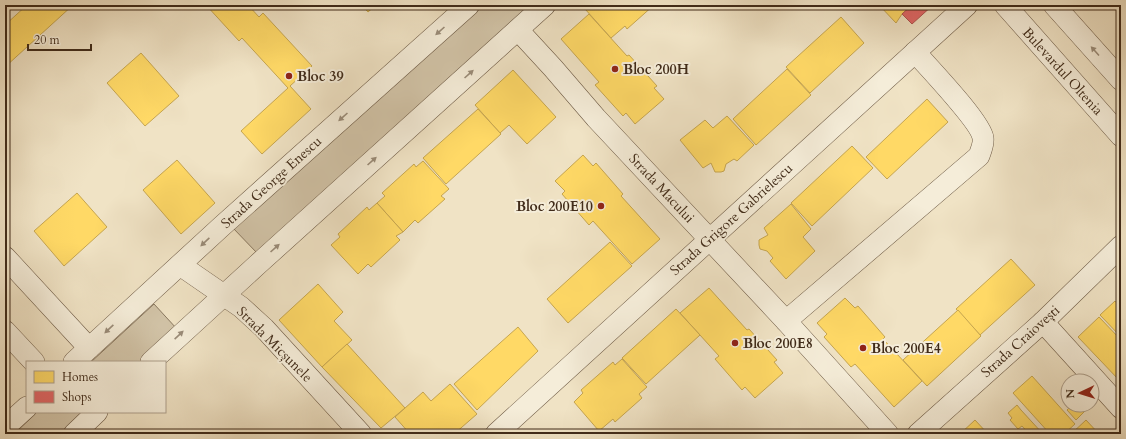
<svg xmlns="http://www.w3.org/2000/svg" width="1126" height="439" viewBox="0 0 1126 439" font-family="Cardo,serif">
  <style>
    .green { fill: #d2c4a8; stroke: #897860 }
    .homes { fill: #ffd966; stroke: #c6a54f }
    .shops { fill: #e06666; stroke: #b0544f }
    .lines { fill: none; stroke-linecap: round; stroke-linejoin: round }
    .minor-casing { stroke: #6c5944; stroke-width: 22 }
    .minor { stroke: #f5edd9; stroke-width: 21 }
    .oneway { fill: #9a8c79 }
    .poi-dot { fill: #8f2418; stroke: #f5edd9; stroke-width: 1.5 }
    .labels { text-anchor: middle; stroke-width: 4; stroke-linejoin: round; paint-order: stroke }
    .poi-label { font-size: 14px; font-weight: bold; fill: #402b19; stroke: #f5edd9; text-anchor: start }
    .street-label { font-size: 14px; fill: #402b19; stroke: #f5edd9 }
  </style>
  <rect width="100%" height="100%" fill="#f0e3c5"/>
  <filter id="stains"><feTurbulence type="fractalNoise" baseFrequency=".005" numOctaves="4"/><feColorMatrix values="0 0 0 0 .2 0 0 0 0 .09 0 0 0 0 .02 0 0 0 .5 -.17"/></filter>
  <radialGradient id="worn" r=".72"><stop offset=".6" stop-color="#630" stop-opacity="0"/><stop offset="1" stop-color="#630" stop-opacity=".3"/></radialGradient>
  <g class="green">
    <polygon points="482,5 530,5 257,253 233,228"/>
    <polygon points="154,304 177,329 141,362 91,362"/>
    <polygon points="37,412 88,412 64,434 14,434"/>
  </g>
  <g class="homes">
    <polygon points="27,5 73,5 5,67 5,25"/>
    <polygon points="206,5 248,5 259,17 263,13 312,66 290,86 311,109 262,154 241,131 288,88 242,38 239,41"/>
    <polygon points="362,5 376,5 368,12"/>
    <polygon points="590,5 654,5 627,29 625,26 611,38 585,9"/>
    <polygon points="879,5 912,5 902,14 896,23"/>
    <polygon points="589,14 627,56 629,55 657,86 654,88 664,99 635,124 626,113 623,116 595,85 599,82 561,39"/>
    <polygon points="841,17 864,43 810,93 786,67"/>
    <polygon points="141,53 179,96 145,126 107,83"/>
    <polygon points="787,69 811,95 756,145 733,119"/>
    <polygon points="513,70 556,117 527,144 509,125 500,133 475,105"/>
    <polygon points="927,99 948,122 887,179 866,157"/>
    <polygon points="478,109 501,134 446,184 423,158"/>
    <polygon points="727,116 754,145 737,161 734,159 726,164 724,171 721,172 715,172 711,163 703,168 680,140 705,120 713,128"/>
    <polygon points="852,146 873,168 812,226 791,203"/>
    <polygon points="583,155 593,166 596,163 623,194 621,196 660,239 632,264 593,221 589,225 562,194 565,191 555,181"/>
    <polygon points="177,160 215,203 181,234 143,190"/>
    <polygon points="423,161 449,189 441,196 445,199 418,223 415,220 403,232 377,203 385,196 382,193 414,164 416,167"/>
    <polygon points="77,193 107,227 64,266 34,231"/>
    <polygon points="377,203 403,232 396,236 400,240 371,267 368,264 358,274 331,245 340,237 338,234 367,207 369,210"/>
    <polygon points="791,204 811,229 803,237 815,251 786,279 770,261 773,258 767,251 760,249 759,245 759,240 768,235 764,228"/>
    <polygon points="610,242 632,266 568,323 547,299"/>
    <polygon points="1011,259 1035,285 980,335 956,309"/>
    <polygon points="318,284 343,312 334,321 352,340 322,367 279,320"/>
    <polygon points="709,288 747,330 749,329 777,360 774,362 783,373 755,398 745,387 742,390 715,359 719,356 680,313"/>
    <polygon points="845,298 855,308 858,306 885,337 883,339 922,381 894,407 855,364 851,367 824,337 827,334 817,323"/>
    <polygon points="1115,301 1121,308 1121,337 1100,315"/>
    <polygon points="676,309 700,335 646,384 622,358"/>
    <polygon points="958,310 981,336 927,386 903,360"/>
    <polygon points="1099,317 1121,340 1121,379 1119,380 1078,337"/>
    <polygon points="518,327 538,351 477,410 454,384"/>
    <polygon points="347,344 405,408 381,428 322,367"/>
    <polygon points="622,359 647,387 639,394 642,398 615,422 613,419 599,431 574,402 583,393 581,390 613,362 615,365"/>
    <polygon points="1032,376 1075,424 1064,434 1050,434 1013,393"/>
    <polygon points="450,384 477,414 454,434 410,434 395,417 423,392 431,401"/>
    <polygon points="1017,405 1021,410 1043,434 1029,434 1022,426 1018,429 1010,420 1012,418 1008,413"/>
    <polygon points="1072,405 1091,405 1076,420 1067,410"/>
    <polygon points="975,420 988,434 960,434"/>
    <polygon points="1086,420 1099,434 1071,434"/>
  </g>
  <polygon class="shops" points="912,5 933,5 912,24 902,14"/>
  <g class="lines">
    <defs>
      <g id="minor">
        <polyline points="1005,5 1121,136"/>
        <polyline points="1054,5 1121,80"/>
        <polyline points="518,30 553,68 596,118 786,321 888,434"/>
        <polyline points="5,257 89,348"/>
        <polyline points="180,265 241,307 264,328 361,434"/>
        <path d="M786,321L979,156C981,150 984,144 983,138C981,122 928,67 915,52"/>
        <polyline points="1043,322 1121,408"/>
        <polyline points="5,331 34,362"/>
        <polyline points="74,362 222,226 469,5"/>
        <polyline points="151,362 257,265 545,5"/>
        <polyline points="5,427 27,407"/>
        <polyline points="74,434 97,412"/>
        <polyline points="496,434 967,5"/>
        <polyline points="918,434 1043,322 1121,246"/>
      </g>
    </defs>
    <use href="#minor" class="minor-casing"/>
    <use href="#minor" class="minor"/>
  </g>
  <defs><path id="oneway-solid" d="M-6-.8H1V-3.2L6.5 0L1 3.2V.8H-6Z"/></defs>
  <g class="oneway">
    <use href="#oneway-solid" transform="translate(440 31) rotate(138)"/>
    <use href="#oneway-solid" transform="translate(1095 51) rotate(-132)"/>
    <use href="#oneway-solid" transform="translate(469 74) rotate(-42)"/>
    <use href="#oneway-solid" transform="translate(343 117) rotate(138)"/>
    <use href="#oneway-solid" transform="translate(372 161) rotate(-42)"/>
    <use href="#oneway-solid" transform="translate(205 242) rotate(137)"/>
    <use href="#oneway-solid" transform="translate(275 248) rotate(-42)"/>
    <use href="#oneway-solid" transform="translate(109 329) rotate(137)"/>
    <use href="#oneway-solid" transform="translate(179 335) rotate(-43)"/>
  </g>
  <g class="poi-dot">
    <circle cx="615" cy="69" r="4"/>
    <circle cx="289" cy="76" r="4"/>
    <circle cx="601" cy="206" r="4"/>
    <circle cx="735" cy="343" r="4"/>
    <circle cx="863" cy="348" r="4"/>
  </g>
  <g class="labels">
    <g class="poi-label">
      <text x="623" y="74">Bloc 200H</text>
      <text x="297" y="81">Bloc 39</text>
      <text x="593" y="211" text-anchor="end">Bloc 200E10</text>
      <text x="743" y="348">Bloc 200E8</text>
      <text x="871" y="353">Bloc 200E4</text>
    </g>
    <g class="street-label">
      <text transform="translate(1063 71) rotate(48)" y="5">Bulevardul Oltenia</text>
      <text transform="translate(271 182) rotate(-42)" y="5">Strada George Enescu</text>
      <text transform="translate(662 188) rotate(47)" y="5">Strada Macului</text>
      <text transform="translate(731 219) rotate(-42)" y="5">Strada Grigore Gabrielescu</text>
      <text transform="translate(1020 341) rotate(-42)" y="5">Strada Craiovești</text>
      <text transform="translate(275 344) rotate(45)" y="5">Strada Micșunele</text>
    </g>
  </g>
  <rect width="1126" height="439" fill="none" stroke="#f0e3c5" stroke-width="20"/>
  <rect x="6" y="6" width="1114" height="427" fill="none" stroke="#402b19" stroke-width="2"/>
  <rect x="10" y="10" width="1106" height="419" fill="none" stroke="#402b19"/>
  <rect x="26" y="361" width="140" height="52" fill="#f5edd9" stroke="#ad9f8c"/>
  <rect x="34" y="371" width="20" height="12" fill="#ffd966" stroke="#ad9f8c"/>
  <text x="62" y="381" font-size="12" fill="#402b19">Homes</text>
  <rect x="34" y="391" width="20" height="12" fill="#e06666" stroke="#ad9f8c"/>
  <text x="62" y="401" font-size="12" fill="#402b19">Shops</text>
  <g transform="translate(1080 393) rotate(266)"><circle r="19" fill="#f5edd9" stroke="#ad9f8c"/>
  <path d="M0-3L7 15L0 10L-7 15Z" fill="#8f2418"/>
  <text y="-6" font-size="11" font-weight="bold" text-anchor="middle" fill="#402b19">N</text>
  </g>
  <path d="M28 44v6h63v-6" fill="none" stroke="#402b19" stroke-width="2"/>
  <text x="34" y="44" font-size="12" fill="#402b19" stroke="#f5edd9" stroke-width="3" paint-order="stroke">20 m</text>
  <rect width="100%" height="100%" filter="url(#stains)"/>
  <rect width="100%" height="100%" fill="url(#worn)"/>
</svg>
